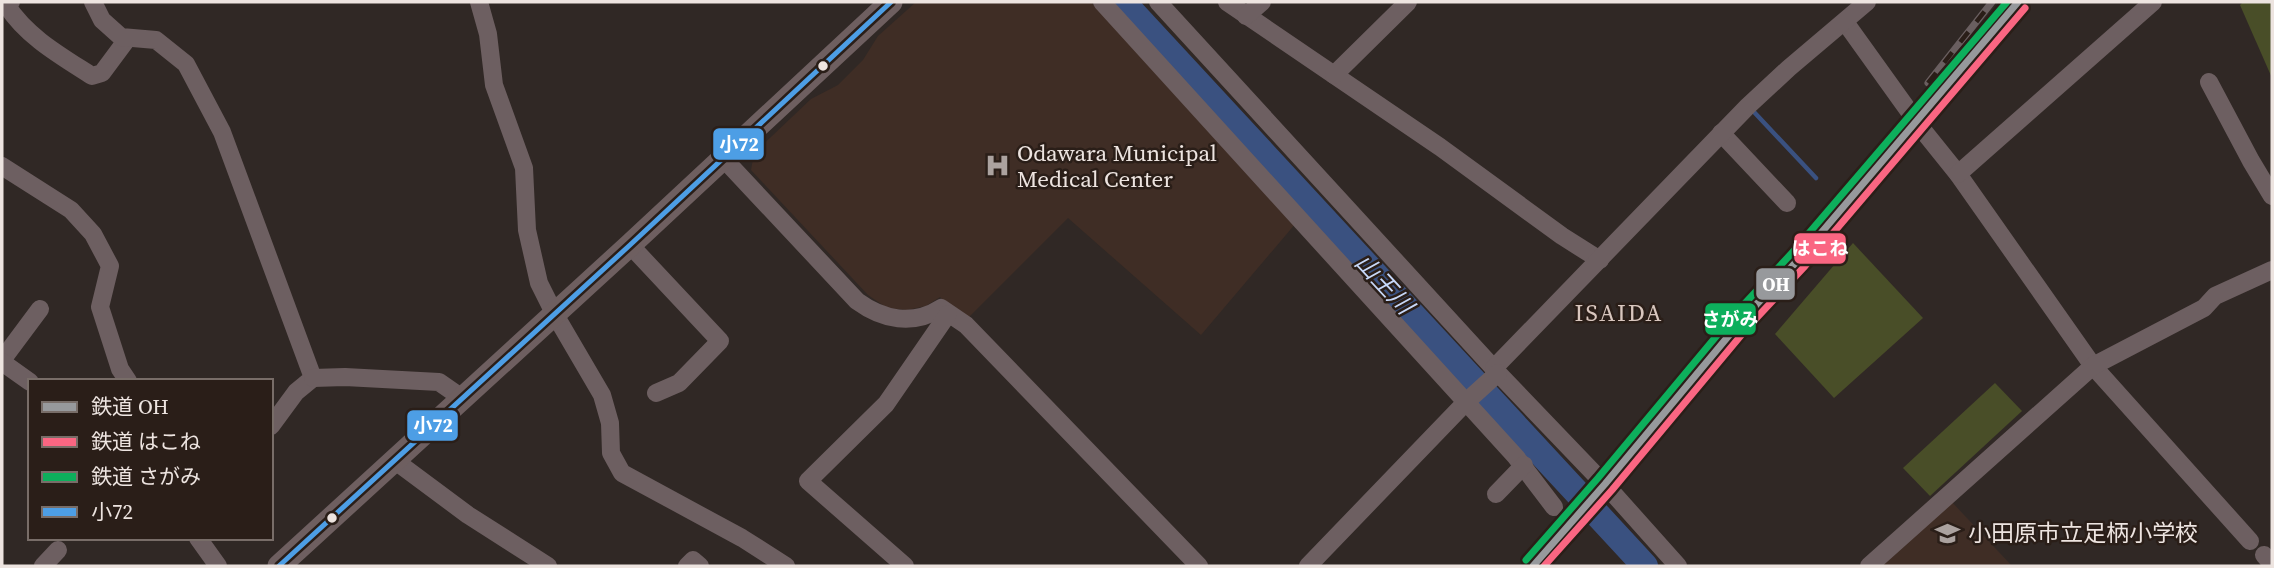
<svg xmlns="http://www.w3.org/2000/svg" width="2274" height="568" viewBox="0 0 2274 568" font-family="'Source Serif 4','Noto Sans JP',serif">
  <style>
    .built { fill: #3f2d25 }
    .green { fill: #494e28 }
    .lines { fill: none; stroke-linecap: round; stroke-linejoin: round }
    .stream { stroke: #3a5180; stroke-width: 4.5 }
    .river { stroke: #3a5180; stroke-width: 26 }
    .minor { stroke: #6d5f61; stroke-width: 18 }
    .major { stroke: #6e5f60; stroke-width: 23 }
    .rail-casing { stroke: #6a5f60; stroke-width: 7 }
    .rail { stroke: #2a1e18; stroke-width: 4.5; stroke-dasharray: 13; stroke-linecap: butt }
    .bus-1-casing { stroke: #2a1e18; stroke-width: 10 }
    .bus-1 { stroke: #4d9ee5; stroke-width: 5 }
    .rail-1-casing { stroke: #2a1e18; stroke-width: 12 }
    .rail-2-casing { stroke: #2a1e18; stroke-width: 12 }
    .rail-3-casing { stroke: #2a1e18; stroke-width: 12 }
    .rail-1 { stroke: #97999c; stroke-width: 7 }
    .rail-2 { stroke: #fa6682; stroke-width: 7 }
    .rail-3 { stroke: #0daf5c; stroke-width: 7 }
    .bus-dot { fill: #ede4e0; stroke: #2a1e18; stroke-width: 2.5 }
    .labels { text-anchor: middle; stroke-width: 5; stroke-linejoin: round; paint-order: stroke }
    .poi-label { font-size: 23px; fill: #ede4e0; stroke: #2a1e18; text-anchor: start }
    .water-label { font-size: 24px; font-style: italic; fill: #c7d8f9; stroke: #2a1e18 }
    .neighbourhood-label { font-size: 24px; letter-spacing: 2px; fill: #d8c6be; stroke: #2a1e18 }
    .line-badge { stroke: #2a1e18; stroke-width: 2.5 }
    .badge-label { font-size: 19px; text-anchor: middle; font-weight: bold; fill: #fff }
  </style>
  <rect width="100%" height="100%" fill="#302825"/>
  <g class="built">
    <polygon points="916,2 1091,2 1296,223 1201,335 1068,218 968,318 962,318 940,297 926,306 907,310 887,308 868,295 751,170 754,153 811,99 838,85 863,60 878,36"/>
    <polygon points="1950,500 2012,566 1880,566"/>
  </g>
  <g class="green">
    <polygon points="2243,2 2272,2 2272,78 2240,5"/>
    <polygon points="1853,243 1923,318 1834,398 1775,334"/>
    <polygon points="1995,383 2022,411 1930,496 1903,468"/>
  </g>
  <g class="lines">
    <polyline class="stream" points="1754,112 1816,178"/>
    <polyline class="river" points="1123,2 1645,566"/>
    <g class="minor">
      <path d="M11,2L7,6C27,37 61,56 92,76L102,73L128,38"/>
      <polyline points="93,2 102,20 121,37 156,40 186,64 222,132 313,378 296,392 271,426"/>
      <polyline points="479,2 488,34 494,85 524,168 527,230 539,283 554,313 602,395 610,423 611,453 622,473 742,538 786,566"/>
      <polyline points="1102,2 1516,457 1554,507"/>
      <polyline points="1158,2 1498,373 1611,491 1678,566"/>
      <polyline points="1227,2 1440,147 1562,236 1600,260"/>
      <polyline points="1246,16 1262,2"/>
      <polyline points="1845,22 1921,128 1958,174 2093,366 2250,541"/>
      <polyline points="1334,75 1408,2"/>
      <polyline points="2209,82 2251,161 2272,196"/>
      <polyline points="1721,133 1787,203"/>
      <path d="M723,158L857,301C883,320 913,326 941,308L966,325L1199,566"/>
      <polyline points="2,166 71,210 93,234 110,266 100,307 120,369 128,381"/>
      <polyline points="1958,174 2153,2"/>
      <polyline points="630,245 720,341 679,383 656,393"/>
      <polyline points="2,360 40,309"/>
      <polyline points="2,362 30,382"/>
      <polyline points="1494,368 1748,106 1789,68 1867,2"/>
      <polyline points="313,378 345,377 439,382 462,398"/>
      <polyline points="394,460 468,515 548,566"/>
      <polyline points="1496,494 1524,465"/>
      <polyline points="198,538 218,566"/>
      <polyline points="2264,555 2272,564"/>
      <polyline points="43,566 58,550"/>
      <polyline points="687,566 693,560 700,566"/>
      <polyline points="905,566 808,481 886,404 948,314"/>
      <polyline points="1308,566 1466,402 1498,373"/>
      <polyline points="1869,566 2093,366 2204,308 2215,296 2272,270"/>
    </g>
    <polyline class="major" points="279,566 630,245 891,2"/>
    <defs>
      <polyline id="rail" points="1928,83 1992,2"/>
    </defs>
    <use href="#rail" class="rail-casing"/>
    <use href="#rail" class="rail"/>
    <defs>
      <polyline id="bus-1" points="279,566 630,245 891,2"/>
    </defs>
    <use href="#bus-1" class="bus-1-casing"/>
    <use href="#bus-1" class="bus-1"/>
    <defs>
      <polyline id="rail-1" points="1533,566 1605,484 1741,321 1798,260 2018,2"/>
      <polyline id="rail-2" points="1544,566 1612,490 1748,327 1805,266 2025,8"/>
      <polyline id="rail-3" points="1526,560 1598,478 1734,315 1791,254 2007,2"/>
    </defs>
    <use href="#rail-1" class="rail-1-casing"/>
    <use href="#rail-2" class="rail-2-casing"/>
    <use href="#rail-3" class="rail-3-casing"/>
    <use href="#rail-1" class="rail-1"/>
    <use href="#rail-2" class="rail-2"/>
    <use href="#rail-3" class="rail-3"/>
  </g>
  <defs>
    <symbol id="hospital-bare" viewBox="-9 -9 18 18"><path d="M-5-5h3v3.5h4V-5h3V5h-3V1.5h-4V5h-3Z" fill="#aba29f" stroke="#2a1e18" stroke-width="2.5" paint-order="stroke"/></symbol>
    <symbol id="school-bare" viewBox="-9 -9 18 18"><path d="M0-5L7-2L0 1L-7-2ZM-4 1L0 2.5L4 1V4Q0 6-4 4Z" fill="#aba29f" stroke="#2a1e18" stroke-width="2.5" paint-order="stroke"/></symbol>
  </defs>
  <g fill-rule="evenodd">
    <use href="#hospital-bare" x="980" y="148" width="35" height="35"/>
    <use href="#school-bare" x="1930" y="516" width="35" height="35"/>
  </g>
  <g class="bus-dot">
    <circle cx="823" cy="66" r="6"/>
    <circle cx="332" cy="518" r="6"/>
  </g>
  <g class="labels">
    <g class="poi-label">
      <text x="1017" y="161">Odawara Municipal<tspan x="1017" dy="26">Medical Center</tspan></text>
      <text x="1968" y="541">小田原市立足柄小学校</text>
    </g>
    <g class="water-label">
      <text transform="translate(1384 284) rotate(47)" y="8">山王川</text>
    </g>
    <g class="neighbourhood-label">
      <text x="1619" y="321">ISAIDA</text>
    </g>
  </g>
  <g class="line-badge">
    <rect x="712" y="127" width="53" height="34" rx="7" fill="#4d9ee5"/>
    <rect x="1793" y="232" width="54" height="33" rx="7" fill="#fa6682"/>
    <rect x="1755" y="267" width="41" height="34" rx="7" fill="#97999c"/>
    <rect x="1704" y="302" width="53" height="34" rx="7" fill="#0daf5c"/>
    <rect x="406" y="409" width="53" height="33" rx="7" fill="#4d9ee5"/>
  </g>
  <g class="badge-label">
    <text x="739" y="151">小72</text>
    <text x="1820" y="255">はこね</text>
    <text x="1776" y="291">OH</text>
    <text x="1730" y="326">さがみ</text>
    <text x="433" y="432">小72</text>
  </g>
  <rect width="2274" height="568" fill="none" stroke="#ede4e0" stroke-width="7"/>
  <rect x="28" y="379" width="245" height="161" fill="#2a1e18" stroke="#786d68" stroke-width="2"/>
  <rect x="42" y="402" width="35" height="10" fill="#97999c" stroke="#786d68" stroke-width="2"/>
  <text x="91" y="414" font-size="21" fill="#ede4e0">鉄道 OH</text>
  <rect x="42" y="437" width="35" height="10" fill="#fa6682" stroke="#786d68" stroke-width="2"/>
  <text x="91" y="449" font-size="21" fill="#ede4e0">鉄道 はこね</text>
  <rect x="42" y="472" width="35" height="10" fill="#0daf5c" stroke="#786d68" stroke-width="2"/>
  <text x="91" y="484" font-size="21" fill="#ede4e0">鉄道 さがみ</text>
  <rect x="42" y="507" width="35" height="10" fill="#4d9ee5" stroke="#786d68" stroke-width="2"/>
  <text x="91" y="519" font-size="21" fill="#ede4e0">小72</text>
</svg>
